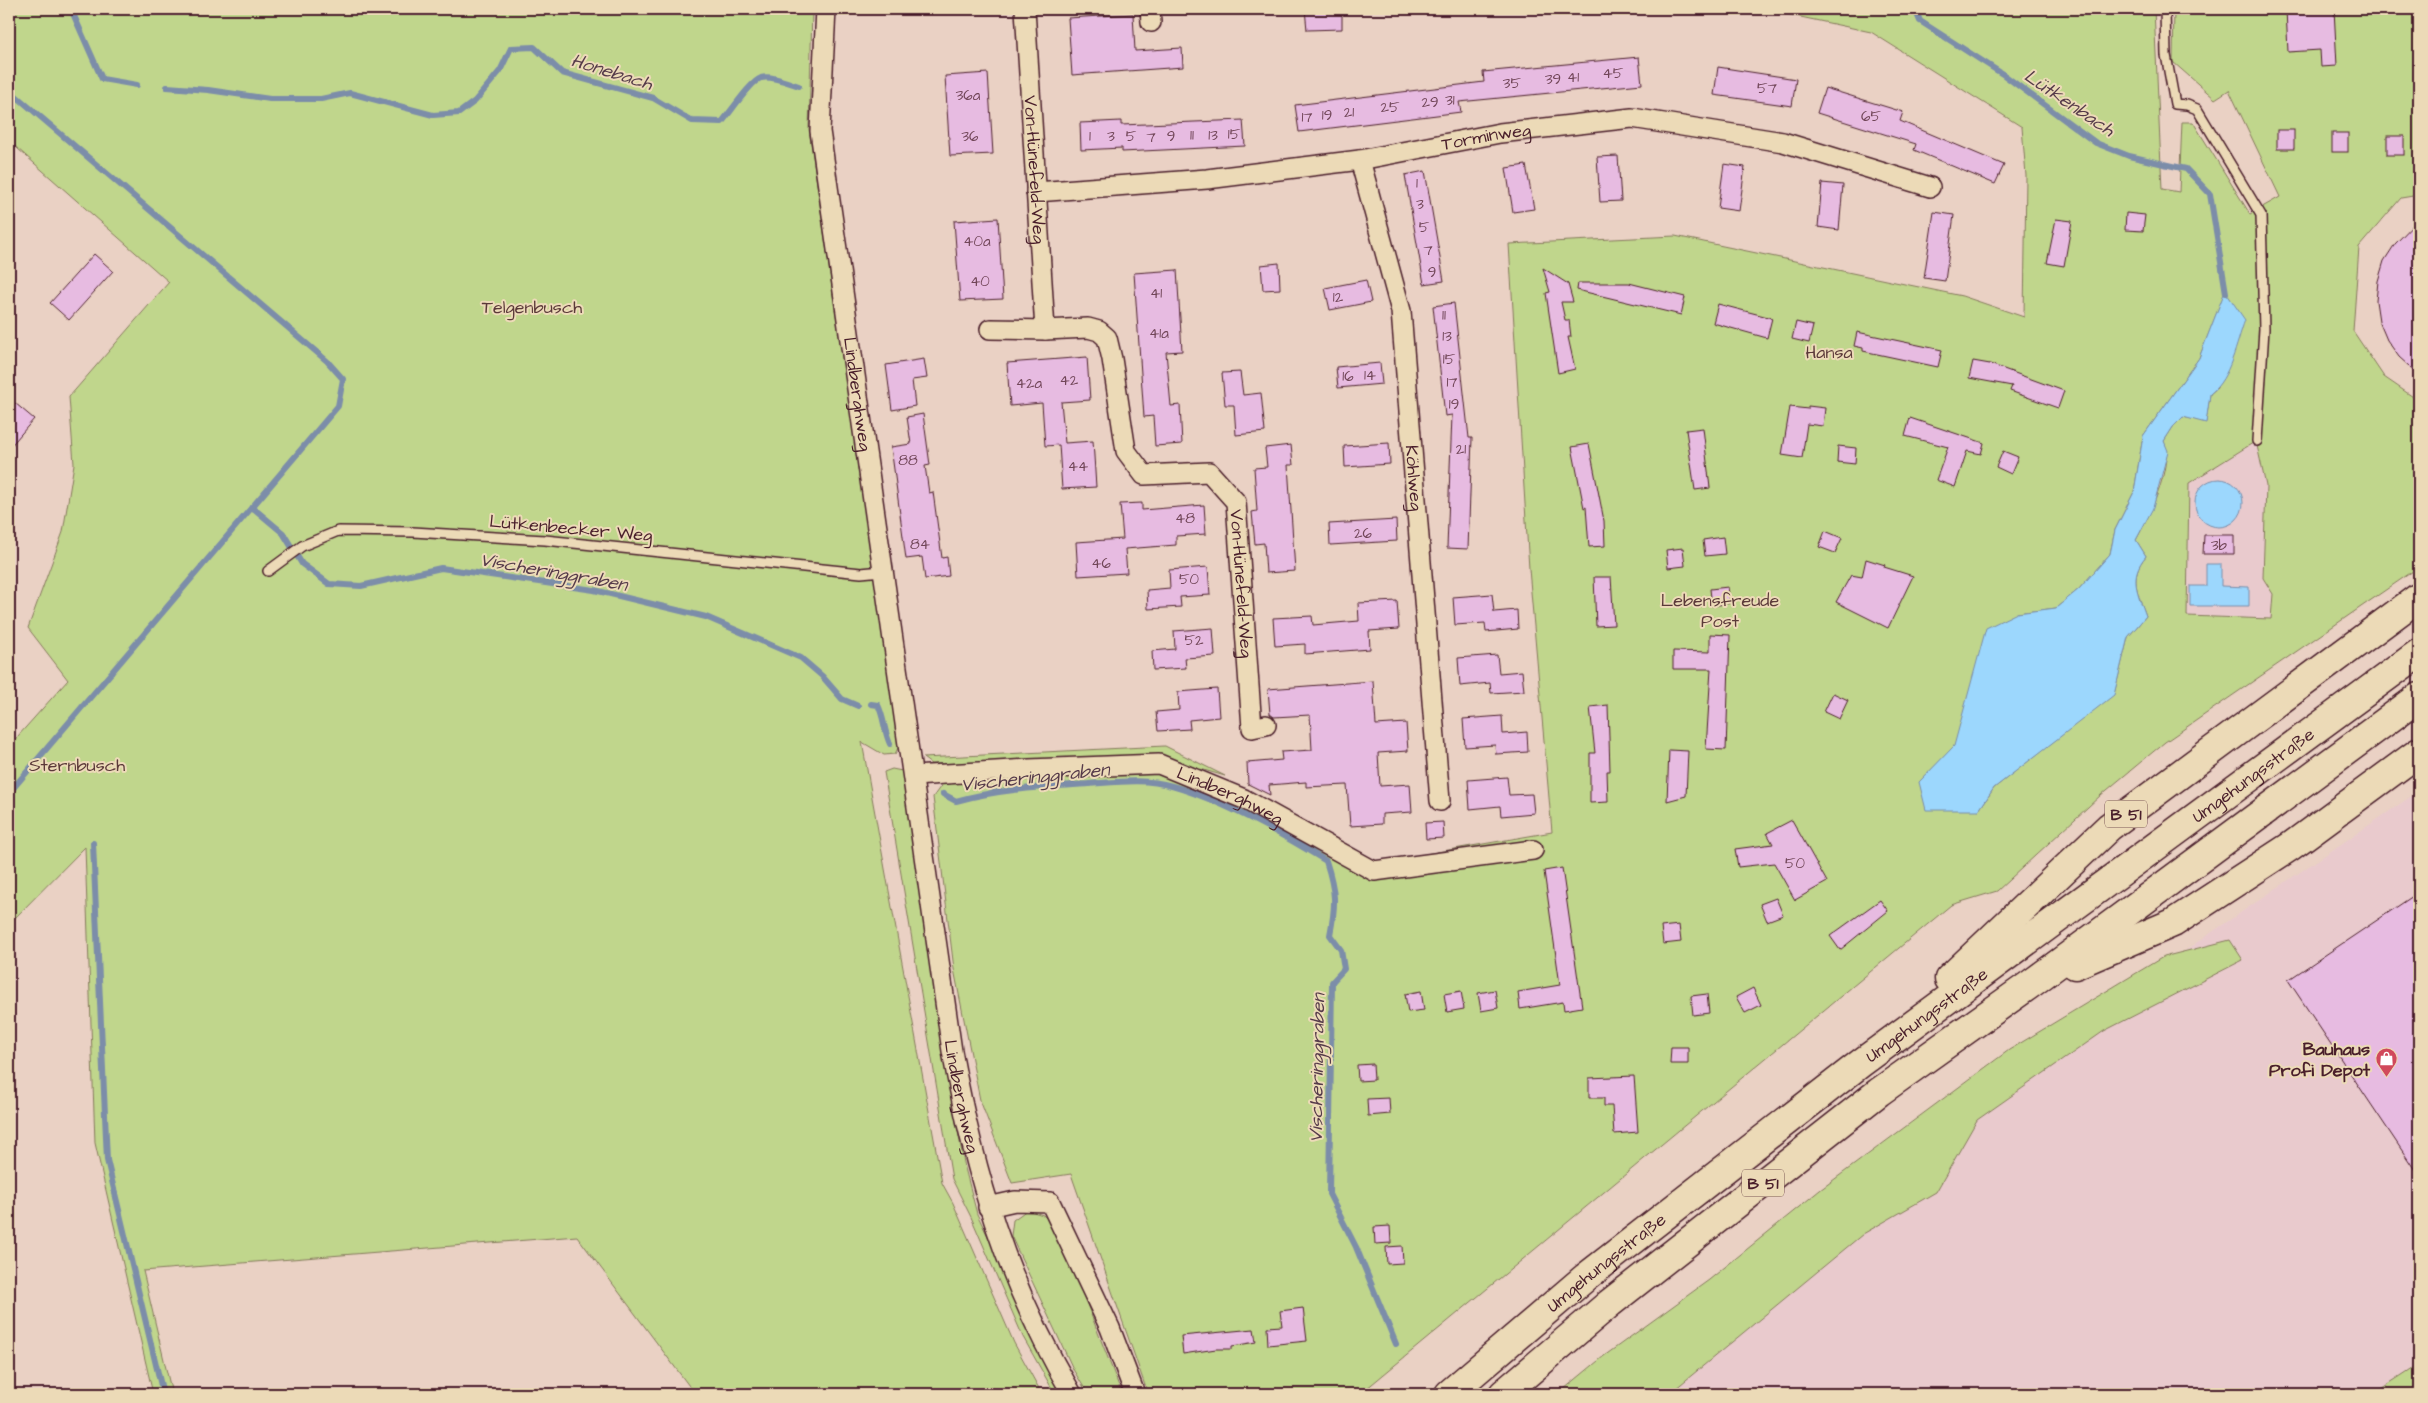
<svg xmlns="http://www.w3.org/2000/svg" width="2428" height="1403" viewBox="0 0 2428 1403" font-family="'Architects Daughter',sans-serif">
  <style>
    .built { fill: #e9cacd }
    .green { fill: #c0d68c; stroke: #857a5c; fill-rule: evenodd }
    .water { fill: #9cd7fd; stroke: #7b8da9 }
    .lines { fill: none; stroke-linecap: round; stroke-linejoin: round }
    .stream { stroke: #7b8da9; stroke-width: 6 }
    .building { fill: #e7bbe1; stroke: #4a1f2b }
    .service-casing { stroke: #4a1f2b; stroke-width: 12 }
    .minor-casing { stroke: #4a1f2b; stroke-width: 22 }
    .trunk-casing { stroke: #4a1f2b; stroke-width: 31 }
    .service { stroke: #ecdab7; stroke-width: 9 }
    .minor { stroke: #ecdab7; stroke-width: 19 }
    .trunk { stroke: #ecdab7; stroke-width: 28 }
    .labels { text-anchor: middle; stroke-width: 4; stroke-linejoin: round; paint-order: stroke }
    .number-label { font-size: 15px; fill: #714658 }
    .shield { fill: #ecdab7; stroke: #7b5755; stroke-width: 1 }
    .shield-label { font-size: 16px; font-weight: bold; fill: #4a1f2b }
    .street-label { font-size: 18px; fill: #4a1f2b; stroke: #ecdab7 }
    .park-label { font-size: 18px; fill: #5c3a3a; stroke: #ecdab7 }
    .poi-label { font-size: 18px; font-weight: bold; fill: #4a1f2b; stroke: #ecdab7; text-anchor: end }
    .water-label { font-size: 19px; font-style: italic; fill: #563b4a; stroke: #ecdab7 }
  </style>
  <rect width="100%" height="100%" fill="#ead1c4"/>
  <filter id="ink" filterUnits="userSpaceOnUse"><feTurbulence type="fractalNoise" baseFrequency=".02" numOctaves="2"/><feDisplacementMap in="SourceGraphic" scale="10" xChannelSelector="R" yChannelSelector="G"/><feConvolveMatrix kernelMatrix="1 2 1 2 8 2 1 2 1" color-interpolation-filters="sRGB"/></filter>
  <g filter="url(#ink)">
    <g class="built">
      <polygon points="2257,441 2266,486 2263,578 2273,594 2271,619 2187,616 2189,482"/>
      <polygon points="2419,791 2419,1394 1637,1394 2061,1035"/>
    </g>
    <g class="green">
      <polygon points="9,9 812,9 809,129 899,746 895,754 884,755 862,742 942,1183 953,1203 1014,1343 1042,1394 695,1394 577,1236 143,1271 172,1394 153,1394 95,1143 85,847 9,924 9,746 68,680 28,628 63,532 74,464 69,397 169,282 9,141"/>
      <path d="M1763,9H2154L2162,189L2179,192L2182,122H2193L2250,214L2280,197L2229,90L2215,99L2173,62L2174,9H2419V195L2401,198L2359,247L2353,331L2384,377L2419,401V567L2165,742L2101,795L1997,891L1951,905L1360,1394H1148L1071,1174L1012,1183L980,1100L954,969L933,797L943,783L1119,769L1160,773L1209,790L1363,868L1391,860L1552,832L1529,569L1509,244L1675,236L1962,296L2024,317L2026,176L2022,127L1871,32ZM2225,292L2217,388L2210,394L2206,422L2183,417L2173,427L2164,441C2173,467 2149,517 2136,540L2146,556C2128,577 2138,593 2146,616L2128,637L2114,694L1994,788L1979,810L1919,782L1954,747L2017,613L2056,608L2079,589L2110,554L2115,530L2134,492L2143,436L2199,358ZM2256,441L2266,486L2263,578L2273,594L2271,619L2187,616L2189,483Z"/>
      <polygon points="1165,746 1225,776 1165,759 931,764 923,758"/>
      <polygon points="892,769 902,771 945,1065 965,1168 977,1214 1065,1394 1055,1394 1023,1337 971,1217 952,1179 884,772"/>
      <polygon points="2230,940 2243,960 2104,1031 1977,1120 1936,1192 1863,1234 1669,1394 1558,1394 1604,1356 1709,1280 1820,1190 2009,1050 2163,957"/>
      <polygon points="1027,1210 1043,1215 1058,1230 1122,1394 1088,1394 1074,1371 1011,1236 1013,1220"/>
      <polygon points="2419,1364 2419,1394 2373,1394"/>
    </g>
    <g class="water">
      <path d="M2225,291L2245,320C2236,344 2231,377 2210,394L2206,423L2183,417L2173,427L2164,441L2168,451L2153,508L2136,540L2146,556C2128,577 2138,593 2146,616L2128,637L2114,695L1994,788L1979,810H1926L1919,782L1954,746L1986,628L2017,613L2056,608L2079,589L2110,554L2115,530L2134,492L2143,436L2199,358Z"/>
      <circle cx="2219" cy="503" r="24"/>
      <polygon points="2206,564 2221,564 2221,586 2249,587 2249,606 2190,606 2190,586 2206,586"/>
    </g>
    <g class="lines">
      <g class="stream">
        <polyline points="71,9 102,79 137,85"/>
        <polyline points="1915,9 1920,21 2004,75 2096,143 2129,156 2186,169 2210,194 2226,293"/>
        <path d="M167,87L208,90L270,99H321L350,93L433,115L459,113L475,101L500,71L511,48L534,47L562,73L653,98L692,121L722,122C730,113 751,81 761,78C772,75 789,83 799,86"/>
        <polyline points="9,90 327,361 343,379 338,406 9,793"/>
        <polyline points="252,507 283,533 302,564 329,584 361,586 441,568 594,590 706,617 801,658 822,676 842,699 858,706"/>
        <path d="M871,704L878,705C884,717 884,731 890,744"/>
        <path d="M943,794L956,801C999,789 1044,787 1089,784C1117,782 1145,778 1172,786C1223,800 1282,834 1326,861C1336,892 1336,904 1330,935L1341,950L1344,969L1332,982L1329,1194L1356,1247L1396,1344"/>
        <polyline points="93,843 107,1160 163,1394"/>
      </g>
    </g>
    <g class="building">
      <polygon points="1305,9 1342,9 1342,29 1307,30"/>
      <polygon points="2286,9 2334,9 2337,66 2321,67 2320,50 2288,52"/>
      <polygon points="1133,14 1135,51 1182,48 1183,67 1072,75 1068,18"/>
      <polygon points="1639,57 1642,84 1459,102 1461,112 1299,132 1295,105 1484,82 1483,72"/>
      <polygon points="1718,67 1796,79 1792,106 1714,95"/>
      <polygon points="988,73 993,154 950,156 945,76"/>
      <polygon points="1825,88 1903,112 1900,121 2004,165 1995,184 1914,150 1916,144 1817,113"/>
      <polygon points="1243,120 1245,146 1122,152 1122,148 1081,150 1080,123 1121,121 1121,125"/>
      <rect x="2277" y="130" width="17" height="19"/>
      <rect x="2332" y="133" width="16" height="19"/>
      <rect x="2387" y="136" width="17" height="19"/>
      <polygon points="1618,156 1621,201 1600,202 1597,157"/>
      <polygon points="1724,164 1745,167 1739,211 1718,208"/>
      <polygon points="1526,165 1534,209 1513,212 1506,168"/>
      <polygon points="1425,171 1444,281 1424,284 1405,175"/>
      <polygon points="1822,183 1843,185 1839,230 1818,227"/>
      <polygon points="1934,212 1954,215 1945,281 1924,278"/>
      <polygon points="2126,213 2145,215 2143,231 2125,230"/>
      <polygon points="998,218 1003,299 960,301 954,221"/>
      <polygon points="2056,219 2072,221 2064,266 2047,263"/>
      <polygon points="2419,219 2419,375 2399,357 2387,340 2379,321 2376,301 2378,281 2384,261 2395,244"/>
      <polygon points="94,254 113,271 69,320 50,303"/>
      <polygon points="1279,263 1280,289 1263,290 1261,265"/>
      <polygon points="1543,268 1568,284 1573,302 1561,302 1565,320 1569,320 1571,337 1568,337 1575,369 1558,373 1546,293 1550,292"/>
      <polygon points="1177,270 1182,351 1166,352 1171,406 1180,405 1182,444 1155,446 1153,416 1144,417 1134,273"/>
      <polygon points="1366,280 1371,302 1330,310 1325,288"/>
      <polygon points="1578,283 1629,283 1685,297 1681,315 1577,290"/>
      <polygon points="1454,303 1469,438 1472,438 1468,549 1447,548 1452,415 1445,416 1433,306"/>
      <polygon points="1718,304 1772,318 1767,338 1713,323"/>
      <polygon points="1796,322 1813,326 1809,343 1792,339"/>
      <polygon points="1857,332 1942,350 1938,367 1863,351 1863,348 1854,346"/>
      <polygon points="1087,357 1090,400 1061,402 1065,443 1093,441 1096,487 1062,489 1059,445 1045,446 1042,403 1010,406 1007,363"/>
      <polygon points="924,359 927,378 912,380 915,406 892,410 886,365"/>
      <polygon points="1973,361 1990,364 2064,391 2058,408 2010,391 2012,386 1969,378"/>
      <polygon points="1380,363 1382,384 1338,388 1336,367"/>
      <polygon points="1240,372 1243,395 1261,393 1265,432 1236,435 1234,405 1225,405 1222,373"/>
      <polygon points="9,398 34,419 9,448"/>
      <polygon points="1808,406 1825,408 1823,426 1807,424 1802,458 1782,455 1790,407 1808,409"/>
      <polygon points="923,414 930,465 925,466 929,493 933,492 942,558 947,557 949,576 925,579 922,557 906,559 891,447 911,444 907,417"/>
      <polygon points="1910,418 1984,443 1981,454 1967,451 1955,487 1936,480 1948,447 1905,436"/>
      <polygon points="1703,428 1710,488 1695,490 1686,430"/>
      <polygon points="1389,443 1390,464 1345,467 1344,446"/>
      <polygon points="1589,444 1604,521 1605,546 1589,547 1586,507 1584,508 1572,447"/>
      <polygon points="1291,445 1293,465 1288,465 1295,571 1266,573 1264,543 1255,544 1252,512 1257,511 1254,468 1267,467 1265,448"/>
      <polygon points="1838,446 1856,448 1855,464 1837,462"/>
      <polygon points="2003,451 2018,457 2011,474 1996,467"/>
      <polygon points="1142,503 1142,510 1204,505 1206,534 1176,536 1176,545 1125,549 1127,573 1078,576 1076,542 1123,539 1120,504"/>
      <polygon points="1396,520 1397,541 1330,545 1329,524"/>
      <polygon points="1825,531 1842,538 1835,553 1819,547"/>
      <polygon points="2204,535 2234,535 2234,554 2203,554"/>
      <polygon points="1723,537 1725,554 1705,556 1703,540"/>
      <polygon points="1683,548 1685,566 1668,568 1666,550"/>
      <polygon points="1866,559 1885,565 1884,567 1913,576 1888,628 1836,602 1851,575 1862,577"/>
      <polygon points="1208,567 1210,595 1180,597 1181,607 1148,609 1147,590 1170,588 1169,570"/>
      <polygon points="1594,577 1611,577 1614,625 1596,626"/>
      <polygon points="1728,587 1730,603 1712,606 1710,589"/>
      <polygon points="1492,594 1494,612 1517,610 1518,629 1486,632 1485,623 1455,625 1453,597"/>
      <polygon points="1397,601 1399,629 1369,631 1370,649 1305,654 1305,644 1275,646 1273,618 1312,616 1313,625 1359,621 1358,603"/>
      <polygon points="1213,628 1215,656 1185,658 1186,668 1153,670 1152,651 1175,649 1174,631"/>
      <polygon points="1710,634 1730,635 1726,750 1706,749 1711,669 1673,669 1673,651 1710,652"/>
      <polygon points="1497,655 1499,673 1522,671 1524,691 1491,693 1490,683 1460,686 1458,658"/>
      <polygon points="1373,681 1376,725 1406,723 1408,751 1378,753 1380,786 1410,784 1412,812 1382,814 1382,824 1350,826 1347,785 1306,787 1306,782 1269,785 1270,795 1248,784 1247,763 1282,760 1281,752 1312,750 1310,715 1274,717 1270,714 1268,689"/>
      <polygon points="1217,689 1219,717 1189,720 1190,729 1158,731 1156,712 1179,710 1178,692"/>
      <polygon points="1833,693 1848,700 1839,719 1824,712"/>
      <polygon points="1608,705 1610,771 1607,771 1608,802 1590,803 1590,753 1595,753 1590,707"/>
      <polygon points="1502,716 1503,734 1527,732 1528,752 1496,754 1495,745 1465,747 1463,719"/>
      <polygon points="1669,750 1688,751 1686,796 1667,801"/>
      <polygon points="1507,777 1509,795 1532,794 1534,813 1501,816 1500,806 1470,809 1468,780"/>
      <polygon points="1792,820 1827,882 1795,900 1774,863 1738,867 1735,849 1773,844 1767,833"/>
      <polygon points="1443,822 1444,838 1426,839 1425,823"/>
      <polygon points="1562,868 1582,1007 1564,1010 1563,1002 1520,1009 1518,992 1560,985 1544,871"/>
      <polygon points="2419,892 2419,1176 2288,980"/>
      <polygon points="1776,898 1783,915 1767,921 1760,904"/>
      <polygon points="1880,900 1888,911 1840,950 1830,936"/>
      <polygon points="1679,925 1681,942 1663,944 1661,927"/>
      <polygon points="1753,988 1761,1005 1745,1013 1736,997"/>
      <polygon points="1495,990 1498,1008 1481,1011 1478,993"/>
      <polygon points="1421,991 1424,1010 1408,1012 1405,994"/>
      <polygon points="1461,991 1464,1009 1447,1012 1444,994"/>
      <polygon points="1707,994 1709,1013 1693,1015 1691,996"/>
      <polygon points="1671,1047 1688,1047 1688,1064 1670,1064"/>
      <polygon points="1373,1064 1374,1080 1358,1081 1357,1065"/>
      <polygon points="1634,1076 1638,1132 1614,1134 1612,1106 1604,1106 1604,1098 1589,1098 1589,1078"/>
      <polygon points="1389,1098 1390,1114 1368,1116 1367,1099"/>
      <polygon points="1390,1226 1391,1243 1375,1244 1374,1227"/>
      <polygon points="1402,1246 1403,1263 1387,1264 1386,1247"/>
      <polygon points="1303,1308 1307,1341 1268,1345 1267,1327 1282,1326 1280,1311"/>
      <polygon points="1254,1329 1256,1342 1232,1346 1232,1349 1216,1349 1183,1354 1181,1336"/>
    </g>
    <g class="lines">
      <defs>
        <g id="service">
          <polyline points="2165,9 2166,55 2175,104 2187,105 2197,109 2261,215 2264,329 2257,441"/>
          <polyline points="268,571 302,546 338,531 413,532 545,540 832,570 861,573 882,571"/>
        </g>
        <g id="minor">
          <path id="s1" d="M826,9L820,131L952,1051C975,1177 1007,1283 1072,1394"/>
          <path id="s2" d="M1025,9L1045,330"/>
          <polyline points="1150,9 1151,22"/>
          <path id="s3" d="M1360,160L1401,311L1440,801"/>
          <path id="s4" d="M1036,192L1207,179L1360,160L1500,133L1632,118L1783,142L1930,187"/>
          <path id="s5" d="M990,329L1045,330L1088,328L1099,331L1107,338L1112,359L1126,451L1144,475L1209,472L1236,502L1252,728L1266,725"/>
          <path id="s6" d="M913,776L1029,769L1159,764L1244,799L1374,871L1533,850"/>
          <polyline points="988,1207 1015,1201 1050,1202 1110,1328 1135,1394"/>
        </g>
        <g id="trunk">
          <polyline points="2075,965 2173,923 2291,846 2419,752"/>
          <polyline points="1949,979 2109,827 2419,597"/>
          <path id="s7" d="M1449,1394L1586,1277L1861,1063L2419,653"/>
          <polyline points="1503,1394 1610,1303 1879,1092 2032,983 2419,697"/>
        </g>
      </defs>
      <use href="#service" class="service-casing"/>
      <use href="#minor" class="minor-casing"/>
      <use href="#trunk" class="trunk-casing"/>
      <use href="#service" class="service"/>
      <use href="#minor" class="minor"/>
      <use href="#trunk" class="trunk"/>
    </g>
  </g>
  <defs>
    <symbol id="shop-pin" viewBox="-11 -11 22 30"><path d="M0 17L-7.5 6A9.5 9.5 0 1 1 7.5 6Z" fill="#d1495b" stroke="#ecdab7"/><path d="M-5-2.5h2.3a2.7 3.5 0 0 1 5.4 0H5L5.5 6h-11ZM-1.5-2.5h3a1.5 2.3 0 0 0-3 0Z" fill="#fff"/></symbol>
  </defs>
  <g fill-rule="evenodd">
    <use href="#shop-pin" x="2374" y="1046" width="25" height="34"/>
  </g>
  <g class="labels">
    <g class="number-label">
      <text x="1613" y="78">45</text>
      <text x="1573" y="82">41</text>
      <text x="1553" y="84">39</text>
      <text x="1512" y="88">35</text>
      <text x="1767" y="93">57</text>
      <text x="968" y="100">36a</text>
      <text x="1450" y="105">31</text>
      <text x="1430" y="107">29</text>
      <text x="1390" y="112">25</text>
      <text x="1349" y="117">21</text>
      <text x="1327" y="120">19</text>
      <text x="1871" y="121">65</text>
      <text x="1307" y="122">17</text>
      <text x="1234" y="139">15</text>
      <text x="1192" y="140">11</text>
      <text x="1213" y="140">13</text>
      <text x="970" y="141">36</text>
      <text x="1090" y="141">1</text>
      <text x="1111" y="141">3</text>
      <text x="1131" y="141">5</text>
      <text x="1171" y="141">9</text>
      <text x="1151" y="142">7</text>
      <text x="1417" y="188">1</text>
      <text x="1420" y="209">3</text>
      <text x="1424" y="232">5</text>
      <text x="977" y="246">40a</text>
      <text x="1428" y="255">7</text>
      <text x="1432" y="277">9</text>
      <text x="980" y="286">40</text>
      <text x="1156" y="298">41</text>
      <text x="1338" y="302">12</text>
      <text x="1444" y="320">11</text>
      <text x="1159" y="338">41a</text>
      <text x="1447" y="341">13</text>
      <text x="1449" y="364">15</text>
      <text x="1370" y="380">14</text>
      <text x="1348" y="381">16</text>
      <text x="1069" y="385">42</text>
      <text x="1452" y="387">17</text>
      <text x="1029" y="388">42a</text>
      <text x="1454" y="409">19</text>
      <text x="1461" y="454">21</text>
      <text x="908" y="465">88</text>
      <text x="1078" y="471">44</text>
      <text x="1185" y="523">48</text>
      <text x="1363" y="538">26</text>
      <text x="920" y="549">84</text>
      <text x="2219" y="550">3b</text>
      <text x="1101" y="568">46</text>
      <text x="1189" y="584">50</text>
      <text x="1194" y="645">52</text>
      <text x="1795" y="868">50</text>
    </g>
    <g class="shield">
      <rect x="2105" y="800.5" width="42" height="27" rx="4"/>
      <rect x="1742" y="1169.5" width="42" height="27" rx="4"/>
    </g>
    <g class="shield-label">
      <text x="2126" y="820">B 51</text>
      <text x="1763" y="1189">B 51</text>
    </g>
    <g class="street-label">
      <text dy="6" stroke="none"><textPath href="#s4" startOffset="454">Torminweg</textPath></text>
      <text dy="6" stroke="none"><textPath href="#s2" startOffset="161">Von-Hünefeld-Weg</textPath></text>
      <text dy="6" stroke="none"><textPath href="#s1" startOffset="388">Lindberghweg</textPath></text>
      <text dy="6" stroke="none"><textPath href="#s3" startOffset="324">Köhlweg</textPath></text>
      <text transform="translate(571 528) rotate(5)" y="6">Lütkenbecker Weg</text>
      <text dy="6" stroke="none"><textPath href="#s5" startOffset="452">Von-Hünefeld-Weg</textPath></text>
      <text dy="6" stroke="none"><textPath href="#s7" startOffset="1015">Umgehungsstraße</textPath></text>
      <text dy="6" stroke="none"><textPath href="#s6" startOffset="324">Lindberghweg</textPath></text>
      <text dy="6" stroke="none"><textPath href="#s7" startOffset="610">Umgehungsstraße</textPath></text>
      <text dy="6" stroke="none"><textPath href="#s1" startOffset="1098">Lindberghweg</textPath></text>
      <text dy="6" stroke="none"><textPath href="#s7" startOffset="205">Umgehungsstraße</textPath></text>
    </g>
    <g class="park-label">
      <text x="532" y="313">Telgenbusch</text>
      <text x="1829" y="358">Hansa</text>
      <text x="1720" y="606">Lebensfreude<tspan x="1720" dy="21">Post</tspan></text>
      <text x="77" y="771">Sternbusch</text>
    </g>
    <g class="poi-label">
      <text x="2370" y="1055">Bauhaus<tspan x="2370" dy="21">Profi Depot</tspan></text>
    </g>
    <g class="water-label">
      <text transform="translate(612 71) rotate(17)" y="7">Honebach</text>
      <text transform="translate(2070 102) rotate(34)" y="7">Lütkenbach</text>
      <text transform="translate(554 571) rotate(10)" y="7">Vischeringgraben</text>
      <text transform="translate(1035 776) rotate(-6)" y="7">Vischeringgraben</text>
      <text transform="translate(1316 1068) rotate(-89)" y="7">Vischeringgraben</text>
    </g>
  </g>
  <rect width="2428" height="1403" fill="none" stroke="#ecdab7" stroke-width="30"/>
  <rect x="15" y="15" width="2398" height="1373" fill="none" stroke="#4a1f2b" stroke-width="2" filter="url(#ink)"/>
</svg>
